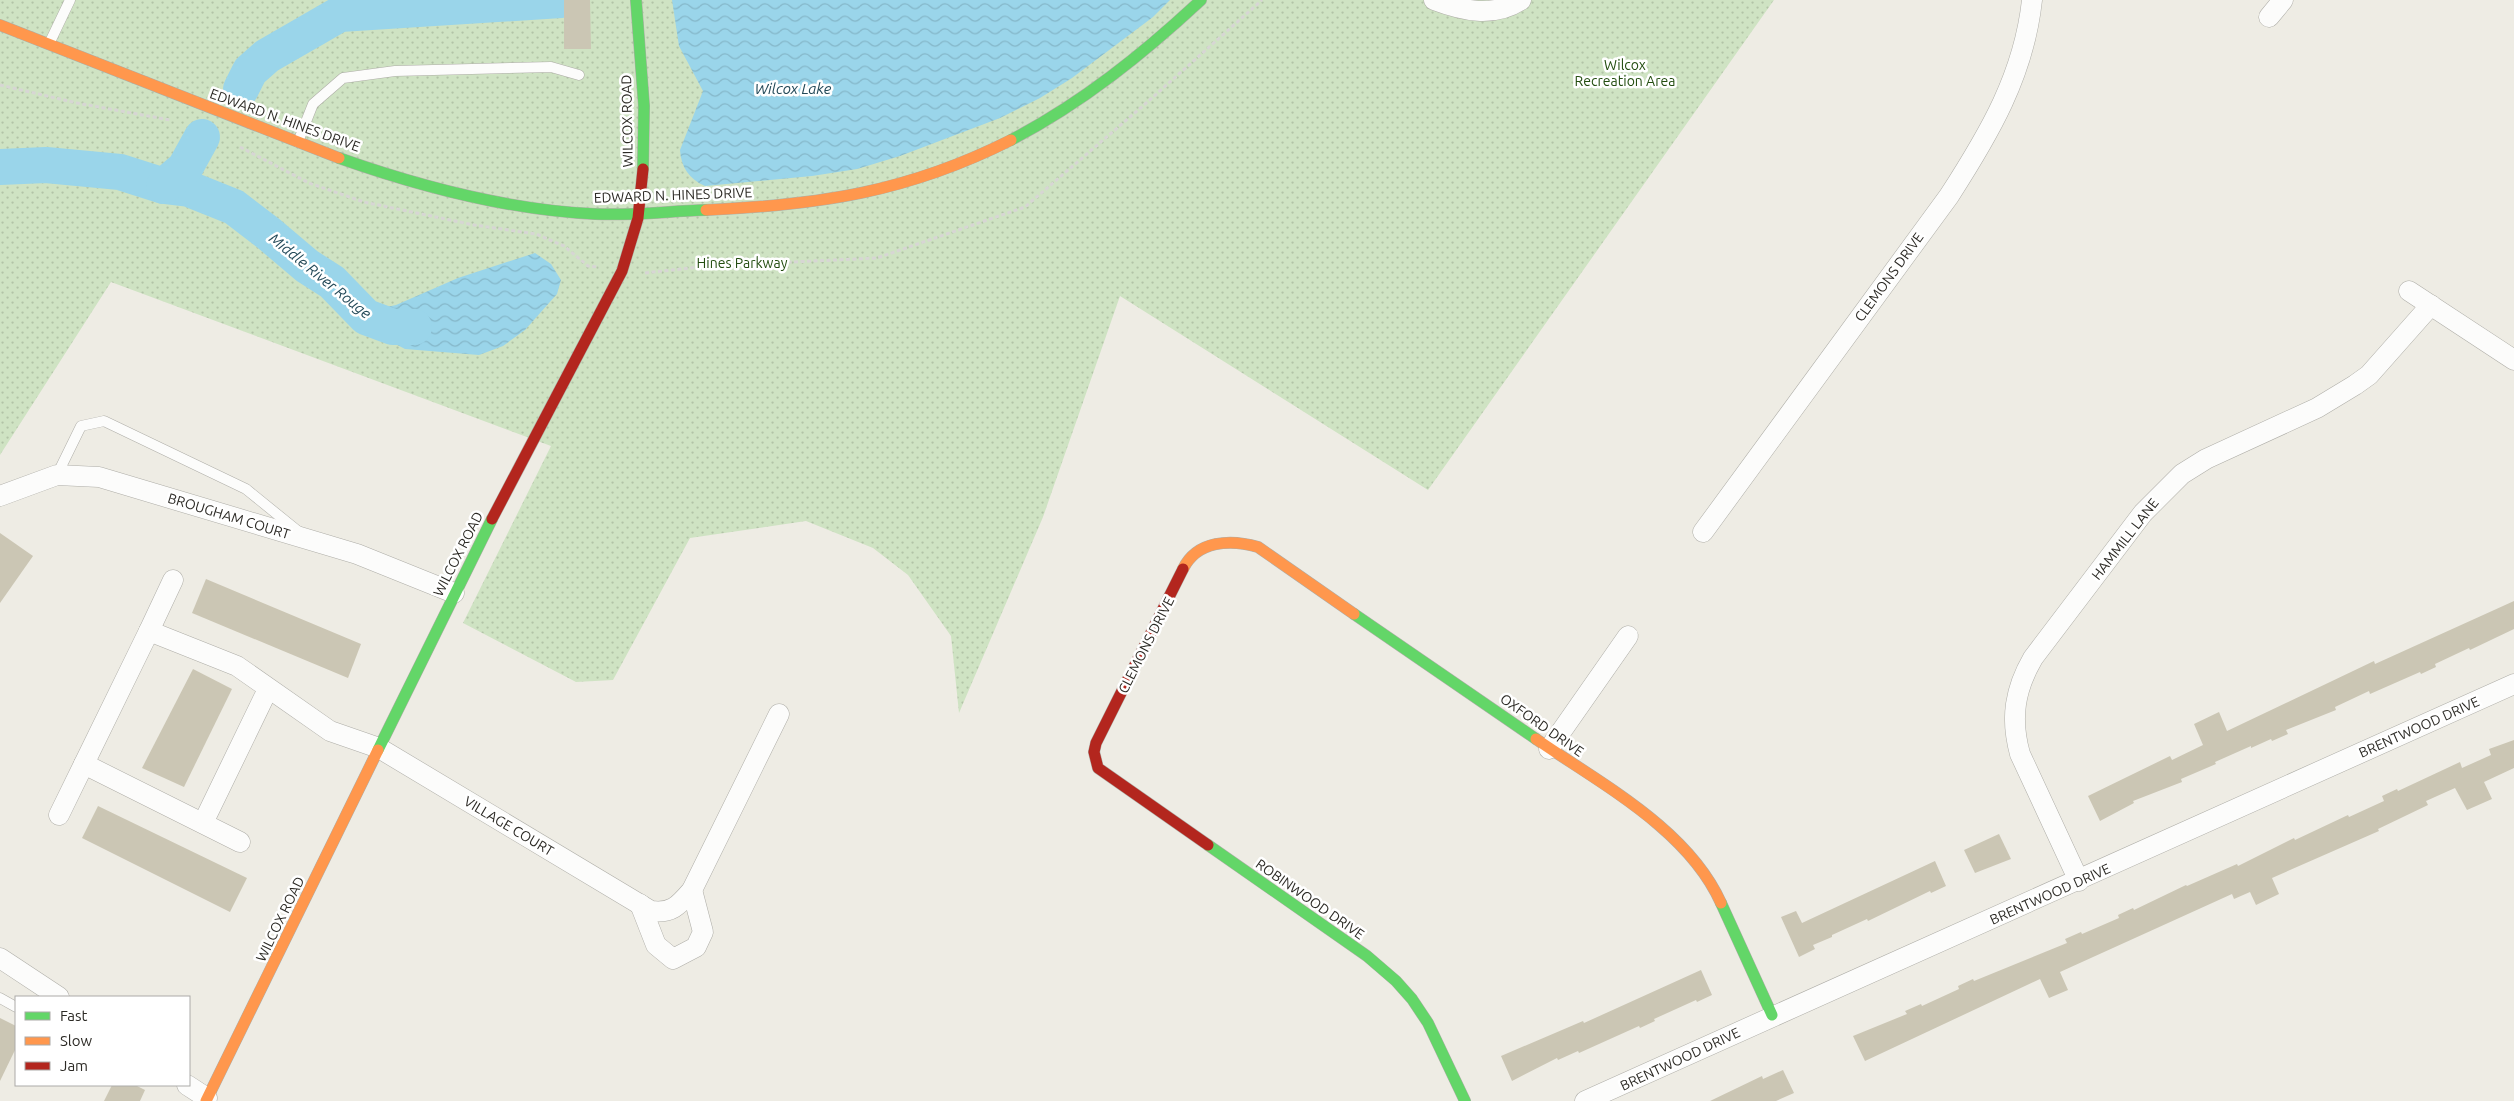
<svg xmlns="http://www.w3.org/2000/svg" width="2514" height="1101" viewBox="0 0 2514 1101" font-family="Ubuntu,sans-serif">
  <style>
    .green { fill: url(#green-dots) }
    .water { fill: url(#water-waves) }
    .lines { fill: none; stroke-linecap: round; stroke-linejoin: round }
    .river { stroke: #9ad5ea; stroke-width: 36 }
    .building { fill: #cbc6b4 }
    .lane-casing { stroke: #aeada7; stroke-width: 11 }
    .street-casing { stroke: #aeada7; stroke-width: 21 }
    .fast-casing { stroke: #aeada7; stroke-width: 12 }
    .slow-casing { stroke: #aeada7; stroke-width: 12 }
    .jam-casing { stroke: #aeada7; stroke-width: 12 }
    .path { stroke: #d7d6d4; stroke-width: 3; stroke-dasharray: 4 2.5; stroke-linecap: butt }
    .lane { stroke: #fcfcfb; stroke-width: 10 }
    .street { stroke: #fcfcfb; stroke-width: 20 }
    .fast { stroke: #63d668; stroke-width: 11 }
    .slow { stroke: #ff974d; stroke-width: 11 }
    .jam { stroke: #b3261e; stroke-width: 11 }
    .labels { text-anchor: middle; stroke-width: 5; stroke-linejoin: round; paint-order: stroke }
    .park-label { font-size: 14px; fill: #234d10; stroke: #fff }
    .street-label { font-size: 14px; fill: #2c2a25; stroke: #fff }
    .water-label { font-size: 15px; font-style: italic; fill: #234958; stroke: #fff }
  </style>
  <defs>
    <pattern id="green-dots" width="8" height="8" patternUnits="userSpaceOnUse" patternTransform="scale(1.25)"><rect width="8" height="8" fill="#cfe3c3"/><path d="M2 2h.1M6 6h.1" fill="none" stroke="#b2c3a7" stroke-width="1.8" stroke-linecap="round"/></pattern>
    <pattern id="water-waves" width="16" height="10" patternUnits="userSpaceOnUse" patternTransform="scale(1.25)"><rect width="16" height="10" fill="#9ad5ea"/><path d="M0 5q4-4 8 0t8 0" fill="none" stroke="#85b7c9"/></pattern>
  </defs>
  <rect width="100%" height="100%" fill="#eeece4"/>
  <polygon class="green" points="0,0 1774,0 1428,490 1120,296 1043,517 959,713 951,636 908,575 873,548 806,521 690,538 613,680 576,682 463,623 551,446 111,282 0,455"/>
  <g class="water">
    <path d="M672,0H1170L1153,17L1072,78L1040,98L1000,118L900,156L857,169L812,176L705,186C689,179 681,167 680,150L703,91L679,46Z"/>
    <polygon points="535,253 551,264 561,280 557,294 525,330 503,346 479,355 405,349 382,337 366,324 366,317 373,310 396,305 458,278"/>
  </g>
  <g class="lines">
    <g class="river">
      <polyline points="241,89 250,71 267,56 340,14 561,0"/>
      <polyline points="0,167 46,165 120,172 164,186 189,189 234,207 268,233 307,266 332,282 366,317 393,327 414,327"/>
      <polyline points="164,186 185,168 202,137"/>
    </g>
  </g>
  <g class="building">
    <polygon points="564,0 590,0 591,49 564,49"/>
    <polygon points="0,533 33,556 0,603"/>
    <polygon points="206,579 361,644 348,678 192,613"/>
    <polygon points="2514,601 2514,629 2470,650 2469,648 2435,664 2436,667 2421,674 2420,672 2370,694 2369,691 2335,707 2336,710 2286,730 2288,734 2272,741 2271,739 2251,748 2251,746 2215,762 2216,764 2181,779 2182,782 2133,801 2134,803 2100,821 2088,796 2170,756 2172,760 2203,745 2194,724 2219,712 2227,731 2374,661 2375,664"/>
    <polygon points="193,669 232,689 184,787 142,768"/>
    <polygon points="2514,740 2514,768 2484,782 2492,799 2467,810 2455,788 2426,801 2428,805 2378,829 2379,831 2272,878 2279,894 2256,905 2250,892 2234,899 2232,894 2060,972 2068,990 2049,998 2040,979 1865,1061 1853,1036 1907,1014 1905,1011 1921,1004 1922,1006 1959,989 1958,986 1973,979 1974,981 2067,943 2065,939 2081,932 2082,934 2119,918 2118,915 2133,908 2134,910 2186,885 2187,886 2237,864 2238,866 2294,838 2295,840 2348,815 2349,817 2384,801 2382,796 2397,789 2398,791 2460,762 2462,768 2491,755 2489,749"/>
    <polygon points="98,806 247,878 230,912 82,838"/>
    <polygon points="1999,834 2011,859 1975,873 1964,850"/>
    <polygon points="1935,861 1946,886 1931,893 1930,891 1868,921 1867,919 1832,935 1832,937 1813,945 1815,949 1799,957 1781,917 1796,911 1802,923"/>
    <polygon points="1701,970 1712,995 1697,1002 1696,1000 1654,1019 1655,1021 1640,1028 1639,1026 1579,1053 1578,1051 1558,1060 1557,1058 1512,1081 1501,1056 1583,1021 1584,1023"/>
    <polygon points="0,1018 16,1026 16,1048 0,1081"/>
    <polygon points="1783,1070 1794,1093 1776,1101 1710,1101 1762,1076 1763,1079"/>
    <polygon points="112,1085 135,1085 145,1090 140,1101 104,1101"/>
  </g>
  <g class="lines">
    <defs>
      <g id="lane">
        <polyline points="49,44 70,0"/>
        <polyline points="298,142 313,104 343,78 395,71 551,67 579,75"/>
        <polyline points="57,475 81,426 104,421 246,489 299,532"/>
        <polyline points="0,998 16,1007"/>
      </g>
      <g id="street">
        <path d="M1434,0C1463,11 1493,18 1521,0"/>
        <polyline points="2269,17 2283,0"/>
        <polyline points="2409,291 2514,360"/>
        <polyline points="0,496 57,475 99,477 357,554 454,593"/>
        <path d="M1703,532L1949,196C1989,134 2024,75 2032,0"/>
        <path d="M173,580L149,631L237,666L330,731L379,748L651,911C672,914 679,905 692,890L779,714"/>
        <polyline points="1549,749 1628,636"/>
        <polyline points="84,764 240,842"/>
        <polyline points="59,815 149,631"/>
        <polyline points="203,823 268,689"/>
        <path d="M2079,881L2020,754C2010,718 2015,689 2033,658L2143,513L2182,474L2206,459L2317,408L2355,385L2369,375L2431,305"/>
        <polyline points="640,904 656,945 673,959 696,947 703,932 692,890"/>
        <polyline points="0,958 59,997"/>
        <polyline points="187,1085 207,1098"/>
        <polyline points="1585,1101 2514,684"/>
      </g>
      <g id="fast">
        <polyline points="636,0 644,106 643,169"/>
        <path d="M1011,140C1082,103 1143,54 1201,0"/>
        <path d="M339,158C421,187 508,210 595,214C632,216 669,211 706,210"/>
        <polyline points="1354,614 1536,739"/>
        <polyline points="378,750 492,519"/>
        <polyline points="1208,845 1367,956 1396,981 1412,999 1428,1023 1465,1101"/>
        <polyline points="1721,903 1772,1015"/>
      </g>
      <g id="slow">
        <polyline points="0,25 339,158"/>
        <path d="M706,210C819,205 908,192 1011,140"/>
        <path d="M1183,569C1197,540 1231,539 1258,547L1354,614"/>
        <path d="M1536,739C1601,784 1688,829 1721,903"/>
        <polyline points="206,1101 378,750"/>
      </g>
      <g id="jam">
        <polyline points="492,519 622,271 638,218 643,169"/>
        <polyline points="1183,569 1096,743 1094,752 1098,768 1208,845"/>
      </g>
    </defs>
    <use href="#lane" class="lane-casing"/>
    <use href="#street" class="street-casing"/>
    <use href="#fast" class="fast-casing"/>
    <use href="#slow" class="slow-casing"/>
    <use href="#jam" class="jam-casing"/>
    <g class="path">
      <polyline points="0,85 77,103 170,120"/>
      <polyline points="240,147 309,183 364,202 474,225 536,234 564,246 588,266 599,267"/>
      <polyline points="645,273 708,266 877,258 1025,207 1144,105 1262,0"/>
    </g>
    <use href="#lane" class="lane"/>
    <use href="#street" class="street"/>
    <use href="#fast" class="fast"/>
    <use href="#slow" class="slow"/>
    <use href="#jam" class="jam"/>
  </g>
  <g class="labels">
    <g class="park-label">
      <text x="1625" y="70">Wilcox<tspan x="1625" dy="16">Recreation Area</tspan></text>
      <text x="742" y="268">Hines Parkway</text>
    </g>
    <g class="street-label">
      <text transform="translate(285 120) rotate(20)" y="5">EDWARD N. HINES DRIVE</text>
      <text transform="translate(627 121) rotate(-91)" y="5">WILCOX ROAD</text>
      <text transform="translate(673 195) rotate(-2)" y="5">EDWARD N. HINES DRIVE</text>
      <text transform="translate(1889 277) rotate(-54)" y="5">CLEMONS DRIVE</text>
      <text transform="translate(229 516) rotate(17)" y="5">BROUGHAM COURT</text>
      <text transform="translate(2125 539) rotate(-52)" y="5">HAMMILL LANE</text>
      <text transform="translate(458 554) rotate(-63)" y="5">WILCOX ROAD</text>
      <text transform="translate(1146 645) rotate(-63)" y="5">CLEMONS DRIVE</text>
      <text transform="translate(1542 725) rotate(35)" y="5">OXFORD DRIVE</text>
      <text transform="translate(2419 727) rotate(-24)" y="5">BRENTWOOD DRIVE</text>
      <text transform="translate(509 826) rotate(31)" y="5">VILLAGE COURT</text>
      <text transform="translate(2050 894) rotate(-24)" y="5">BRENTWOOD DRIVE</text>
      <text transform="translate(1310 899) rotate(35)" y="5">ROBINWOOD DRIVE</text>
      <text transform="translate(280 919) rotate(-64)" y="5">WILCOX ROAD</text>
      <text transform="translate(1680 1059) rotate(-25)" y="5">BRENTWOOD DRIVE</text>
    </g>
    <g class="water-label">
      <text x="793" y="94">Wilcox Lake</text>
      <text transform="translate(320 276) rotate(39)" y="5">Middle River Rouge</text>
    </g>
  </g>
  <rect x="15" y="996" width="175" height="90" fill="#ffffff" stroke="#abaaa8"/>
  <rect x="25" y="1012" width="25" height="8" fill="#63d668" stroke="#abaaa8"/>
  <text x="60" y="1021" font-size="15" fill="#2c2a25">Fast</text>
  <rect x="25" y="1037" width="25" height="8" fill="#ff974d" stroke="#abaaa8"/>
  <text x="60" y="1046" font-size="15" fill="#2c2a25">Slow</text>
  <rect x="25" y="1062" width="25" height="8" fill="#b3261e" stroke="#abaaa8"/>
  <text x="60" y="1071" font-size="15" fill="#2c2a25">Jam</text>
</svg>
